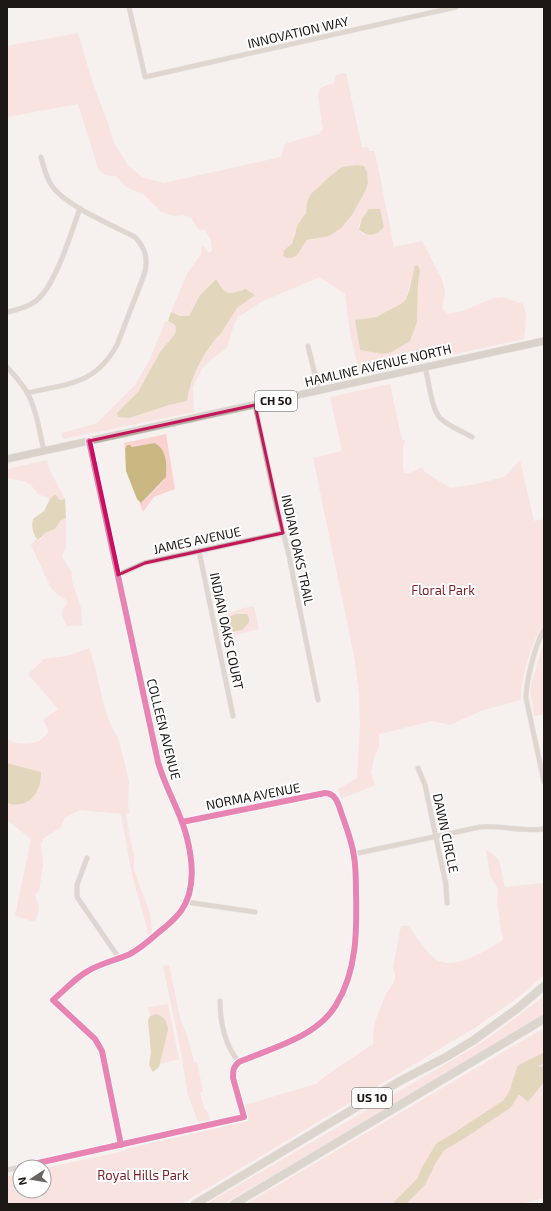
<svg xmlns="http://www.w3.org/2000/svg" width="551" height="1211" viewBox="0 0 551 1211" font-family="'Exo 2',sans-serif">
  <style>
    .green { fill: #fad2d0; fill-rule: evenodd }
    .water { fill: #c9b882 }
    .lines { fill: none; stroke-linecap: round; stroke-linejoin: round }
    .river { stroke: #c9b882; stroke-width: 10 }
    .minor-casing { stroke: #d2cecc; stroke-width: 5.5 }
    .primary-casing { stroke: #d2cecc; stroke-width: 8 }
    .motorway-casing { stroke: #d2cecc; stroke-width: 9 }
    .minor { stroke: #c0b6a9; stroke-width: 4.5 }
    .primary { stroke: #b7ad9e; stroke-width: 7 }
    .motorway { stroke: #bcb3a7; stroke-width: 8 }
    .cycleway-casing { stroke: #fff; stroke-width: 8 }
    .cycleway { stroke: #d6006c; stroke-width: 6 }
    .marked { fill: none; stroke: #c2185b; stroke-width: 3; stroke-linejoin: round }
    .labels { text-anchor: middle; stroke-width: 4; stroke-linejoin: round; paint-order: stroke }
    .shield { fill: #fff; stroke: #5f5d5b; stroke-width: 1 }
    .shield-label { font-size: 12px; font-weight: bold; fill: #1a1715 }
    .street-label { font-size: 13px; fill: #1a1715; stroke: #fff }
    .park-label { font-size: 13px; fill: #7c1d26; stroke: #fff }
  </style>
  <rect width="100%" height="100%" fill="#f6f1ee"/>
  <g class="green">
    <path d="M78,33L92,81L108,123L114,143L128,165L142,177L164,183L281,157L284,146L287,143L319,134L323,129L318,95C320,85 326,86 334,83L336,75L346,73L362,148L368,147L369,151H374L377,162L394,247L422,241L442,279L445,292L442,308L448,314L462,311L494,298L503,297L523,304C528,315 525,327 524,339L360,375L350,334L345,294L320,277L263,301L238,317L235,322L227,348L213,358L202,369L193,387L194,412L63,439L62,433L97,423L134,386L149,361L165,322L168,321L175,325L176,330L175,334L160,352L138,392L130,400L169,405L187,401C191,376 203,356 218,336L220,335L237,308L243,304V289C228,298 223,291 215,279L200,295L189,316H180L171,312L187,274L201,254L202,246H204L209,253L212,250L211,240L205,230H199L191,218L183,215L174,216L167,214L160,211L143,194L126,187L116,176C107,176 103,175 98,168L78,104L7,117V46ZM342,167L367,172L368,182L366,190L352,215L321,238L305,241C301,252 297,258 285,257L283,256V253L292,245L295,231L306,213L317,188ZM366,212L381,214L384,227C376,234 374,236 363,234L358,227L362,218ZM413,268L418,284L417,322L390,353L360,350L355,320C370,319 398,312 406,298C408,294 408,290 409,286C411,279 414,275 413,268Z"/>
    <path d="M390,384L401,436L405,442L403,446V470L405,473H409L422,467L425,472L450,488L472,485L504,477L520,460L534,521L544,519V625C533,635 519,685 521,700L483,710L450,725L433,721L379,734V747L374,758L371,772L375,785L341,799L338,789L357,778L360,725L359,694L354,656L313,458L342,451L330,397Z"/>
    <polygon points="166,434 175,489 154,497 143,512 139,502 141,503 164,480 166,472 164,452 154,443 132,447 130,445 127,445 125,449 124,443"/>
    <path d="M47,460C49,474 59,485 65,499L60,500L58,497H52L50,499L38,494L31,485L23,481L7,478V469Z"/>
    <path d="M66,518V547L62,556L72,573V581L81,608L82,625L67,626L62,615V610L68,602C63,596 56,595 51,588L31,545L36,539L40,540L45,533L55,529L60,521Z"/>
    <path d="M254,606L259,629L221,639L217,618L240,609ZM235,614H240L249,618V623C243,629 237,634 228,633L225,628L227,617Z"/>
    <polygon points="544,640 544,714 534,716 530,689"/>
    <path d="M89,648C100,676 101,713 118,737L129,781L128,807L130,813L126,814L130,838L134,855V870L150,913L152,932L149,935L132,875L121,814L80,810L65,818L60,828L44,838L41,844L43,865L39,891C30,896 39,901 39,908C39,912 36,918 35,922L15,916L31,839L7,820V803L11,804L39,787L41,779V772L7,763V739C13,744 28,745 36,742C41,741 45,735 49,732L43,720L58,709L28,674L44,659L67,656Z"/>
    <path d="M486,849L499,860L505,887L544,883V975L516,999L476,1027L181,1204H7V1177L20,1174V1191H44V1168L116,1153L130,1148L249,1121L245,1105L316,1084L328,1074L373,1044C374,1037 373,1029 375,1022C378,1013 382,1004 385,996C391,984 399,984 393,967L401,926H409C416,937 424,949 434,958C452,973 487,950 503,940L500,924L497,899C502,887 492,883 490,875C488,866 488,857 486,849Z"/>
    <polygon points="169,965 180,1018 188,1038 194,1062 197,1062 203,1091 200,1093 204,1108 208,1113 210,1120 198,1122 188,1095 180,1047 163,966"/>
    <polygon points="544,996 544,1015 224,1204 206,1204 473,1048 497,1032"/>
    <polygon points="168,1004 179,1059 159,1064 168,1030 152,1015 150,1016 148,1007"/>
    <polygon points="544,1028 544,1066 519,1069 514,1077 517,1095 529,1099 544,1082 544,1198 520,1204 246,1204"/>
  </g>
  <g class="water">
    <path d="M357,165L364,166L367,172L368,182L366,190L352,215L341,228L329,236L307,240C301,247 297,264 283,256L284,250L292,244L298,224L306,213L307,202L311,194L329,177L342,167Z"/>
    <path d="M369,209H380L384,227C376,236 367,238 359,229L362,218Z"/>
    <polygon points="415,265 418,266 420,270 418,284 417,322 410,341 390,353 383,354 360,350 355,320 376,317 401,304 406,299 409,291"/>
    <path d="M216,279C221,287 225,296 236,292C240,291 242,290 246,289L255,295L237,308L220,335L218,336C202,356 191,376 187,401L169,405L129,418L118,417L117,413L138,392L160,352L175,334L176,330L175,325L168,321L171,312L180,316H189L200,295Z"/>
    <path d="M154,443C167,448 167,465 166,477L141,503L137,499L126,471L125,449L127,445H130L132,447Z"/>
    <path d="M54,495H56L60,500L65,499L66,518L60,521L55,529L45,533L38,540C33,535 31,526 33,519L44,511L50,499Z"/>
    <path d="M235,614H247L249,618V623L242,630L228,633C221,624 225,618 235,614Z"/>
    <path d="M7,763L41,772C42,792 28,810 7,803Z"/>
    <path d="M156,1014C163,1016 168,1022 168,1030L159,1067L153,1072L149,1065L151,1053L148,1020L150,1016Z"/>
    <path d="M544,1066V1082L528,1102L521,1096L512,1092C510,1082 514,1078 519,1069Z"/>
  </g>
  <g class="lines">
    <polyline class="river" points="399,1204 421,1182 429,1165 440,1147 457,1137 507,1104 514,1093 522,1069 544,1058"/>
    <defs>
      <g id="minor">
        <polyline points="129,7 145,77 456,7"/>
        <path d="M7,312C17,310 28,307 36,301C56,285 71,233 80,208"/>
        <polyline points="308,346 319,391"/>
        <path d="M7,367C16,377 27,389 32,403C38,418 40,435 44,451"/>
        <path d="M425,367C429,381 431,408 440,418C448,426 462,431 472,437"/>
        <path d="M27,393C67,384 95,385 117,345L144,275C149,259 145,248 135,237C112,225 66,206 52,186C46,178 44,167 41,157"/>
        <polyline points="255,405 277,508 289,556 318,700"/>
        <path d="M89,441L158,762C165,788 181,812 187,838C193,862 196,890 181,911C175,919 167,926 159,932C150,940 141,948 130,954C117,960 101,963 88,971C75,978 64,991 53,1000L95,1039L102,1051L121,1145"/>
        <polyline points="199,551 233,716"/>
        <polyline points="118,575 145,563 283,533"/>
        <path d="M544,630C535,644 526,682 526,698L544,782"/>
        <polyline points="418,768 425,785 446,885 447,903"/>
        <path d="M354,854L480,827C501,825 523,832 544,829"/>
        <polyline points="87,858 77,885 77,897 119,958"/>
        <polyline points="186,902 255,912"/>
        <path d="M220,1001C220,1022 225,1046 239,1062"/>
        <path d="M20,1167L244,1117L233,1078C233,1071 233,1067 239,1062C272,1048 317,1037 336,1005C357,971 357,931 356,892C356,880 356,868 354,856C352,842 347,829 342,815C339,807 337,793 325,793L182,822"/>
        <polyline points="7,1170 20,1167"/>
      </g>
      <polyline id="primary" points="7,459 544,341"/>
      <g id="motorway">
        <polyline points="195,1204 400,1081 446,1057 474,1040 518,1008 544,986"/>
        <polyline points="234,1204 544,1019"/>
      </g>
    </defs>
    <use href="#minor" class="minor-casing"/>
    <use href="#primary" class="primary-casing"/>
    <use href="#motorway" class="motorway-casing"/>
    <use href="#minor" class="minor"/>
    <use href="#primary" class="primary"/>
    <use href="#motorway" class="motorway"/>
    <defs>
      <g id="cycleway">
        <path d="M89,441L158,762C165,788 181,812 187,838C193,862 196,890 181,911C175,919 167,926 159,932C150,940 141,948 130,954C117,960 101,963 88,971C75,978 64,991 53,1000L95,1039L102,1051L121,1145"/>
        <path d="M20,1167L244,1117L233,1078C233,1071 233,1067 239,1062C272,1048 317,1037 336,1005C357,971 357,931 356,892C356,880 356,868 354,856C352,842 347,829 342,815C339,807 337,793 325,793L182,822"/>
      </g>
    </defs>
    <use href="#cycleway" class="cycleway-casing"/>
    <use href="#cycleway" class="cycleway"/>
  </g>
  <path d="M0 0H551V1211H0ZM255,405L283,533L145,563L118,575L89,441Z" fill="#f6f1ee" fill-opacity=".55" fill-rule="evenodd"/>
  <path class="marked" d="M255,405L283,533L145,563L118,575L89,441Z"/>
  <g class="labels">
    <g class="shield">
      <rect x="255" y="391" width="42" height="20" rx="3"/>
      <rect x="352" y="1088" width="40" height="20" rx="3"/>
    </g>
    <g class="shield-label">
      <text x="276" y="405">CH 50</text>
      <text x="372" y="1102">US 10</text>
    </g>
    <g class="street-label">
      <text transform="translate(298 32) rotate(-13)" y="5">INNOVATION WAY</text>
      <text transform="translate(378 365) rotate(-13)" y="5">HAMLINE AVENUE NORTH</text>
      <text transform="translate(197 540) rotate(-12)" y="5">JAMES AVENUE</text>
      <text transform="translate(298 550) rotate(78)" y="5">INDIAN OAKS TRAIL</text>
      <text transform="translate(227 631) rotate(78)" y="5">INDIAN OAKS COURT</text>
      <text transform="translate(164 729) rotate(76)" y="5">COLLEEN AVENUE</text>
      <text transform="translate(253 796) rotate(-11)" y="5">NORMA AVENUE</text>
      <text transform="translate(446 833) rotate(78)" y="5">DAWN CIRCLE</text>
    </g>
    <g class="park-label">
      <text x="443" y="595">Floral Park</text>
      <text x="143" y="1180">Royal Hills Park</text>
    </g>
  </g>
  <rect width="551" height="1211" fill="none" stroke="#1a1715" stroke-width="16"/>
  <g transform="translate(32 1179) rotate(258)"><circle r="19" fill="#ffffff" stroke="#a3a2a1"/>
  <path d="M0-3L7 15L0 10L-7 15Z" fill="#676361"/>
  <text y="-6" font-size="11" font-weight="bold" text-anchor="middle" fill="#1a1715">N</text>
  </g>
</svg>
